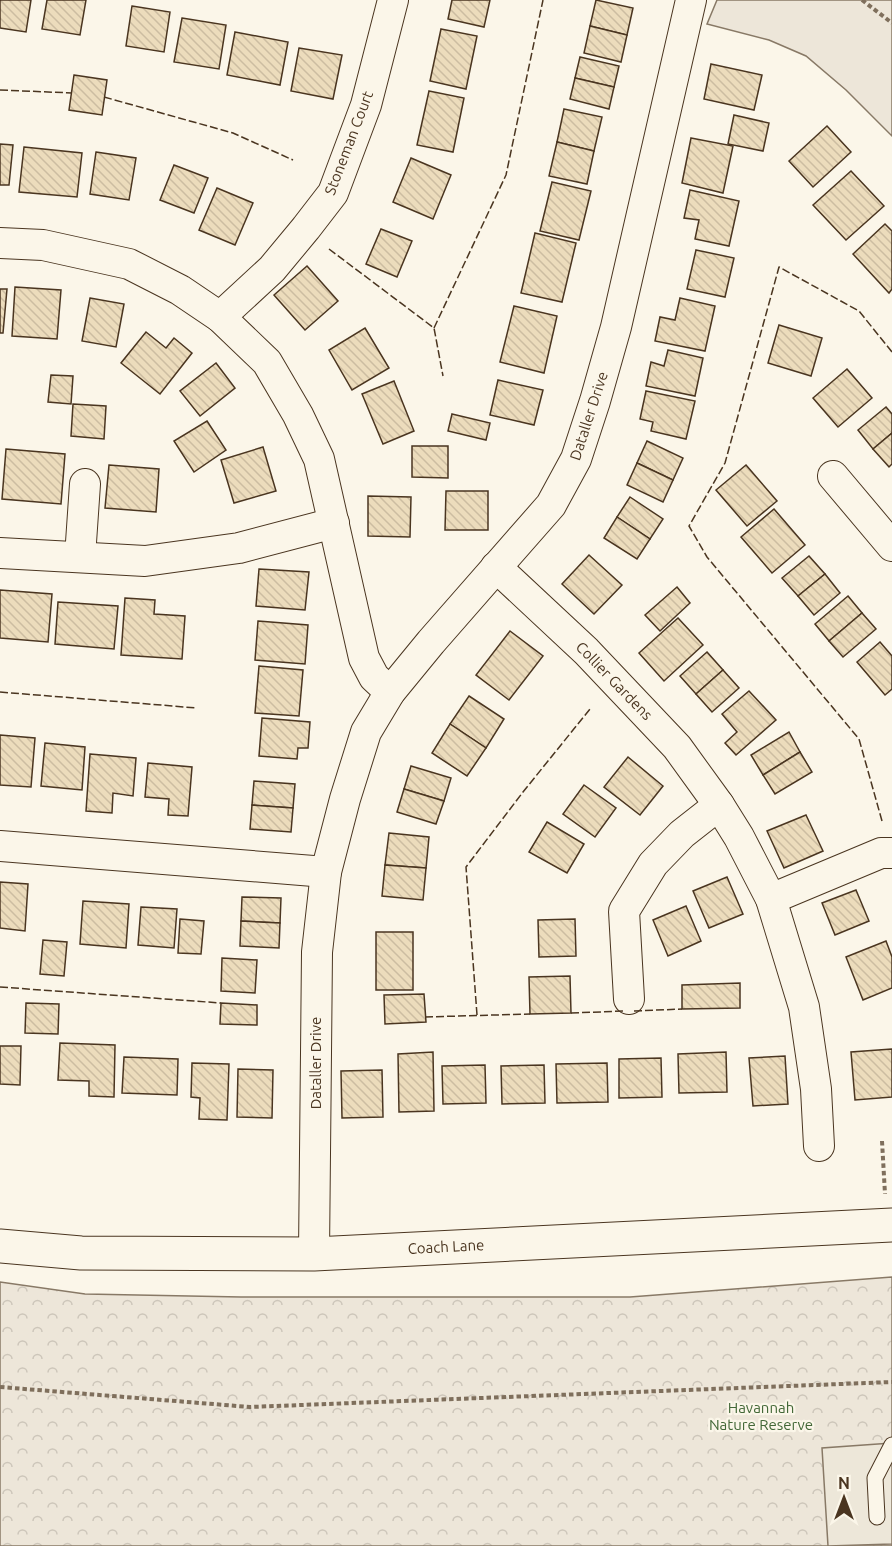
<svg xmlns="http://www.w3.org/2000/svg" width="892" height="1546" viewBox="0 0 892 1546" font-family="Ubuntu,sans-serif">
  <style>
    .green { fill: #ede6d9; stroke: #887966; stroke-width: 1.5 }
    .forest { fill: url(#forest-crowns); stroke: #887966; stroke-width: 1.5 }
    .parking { fill: #ede7d9; stroke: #887966; stroke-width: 1.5 }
    .building { fill: url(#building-back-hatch); stroke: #4a3520; stroke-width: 1.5 }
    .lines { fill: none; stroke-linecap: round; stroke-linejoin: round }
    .lane-casing { stroke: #4a3520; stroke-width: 17 }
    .street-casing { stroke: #4a3520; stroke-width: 32 }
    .secondary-casing { stroke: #4a3520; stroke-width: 35 }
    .path { stroke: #7f6f5c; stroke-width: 4; stroke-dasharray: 4.5 3; stroke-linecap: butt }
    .lane { stroke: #fbf6e9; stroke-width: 15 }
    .street { stroke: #fbf6e9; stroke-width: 30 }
    .secondary { stroke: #fbf6e9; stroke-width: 33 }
    .fence { stroke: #4a3520; stroke-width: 1.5; stroke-dasharray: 8 3; stroke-linecap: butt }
    .labels { text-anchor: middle; stroke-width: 4.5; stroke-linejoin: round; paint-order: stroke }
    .street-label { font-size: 15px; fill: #4a3520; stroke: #fbf6e9 }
    .park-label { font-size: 15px; fill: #436837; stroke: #fbf6e9 }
  </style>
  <defs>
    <pattern id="forest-crowns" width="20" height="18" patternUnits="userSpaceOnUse" patternTransform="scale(1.5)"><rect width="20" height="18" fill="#ede6d9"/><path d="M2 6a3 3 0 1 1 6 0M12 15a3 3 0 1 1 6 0" fill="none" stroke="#cdc6ba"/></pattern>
    <pattern id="building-back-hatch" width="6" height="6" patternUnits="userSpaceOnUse" patternTransform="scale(1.5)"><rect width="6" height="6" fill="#ecdcbc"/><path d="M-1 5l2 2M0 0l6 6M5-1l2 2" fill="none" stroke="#ccbda1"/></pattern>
  </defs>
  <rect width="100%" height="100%" fill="#fbf6e9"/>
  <polygon class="green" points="717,0 892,0 892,136 846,90 806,56 769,40 707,24"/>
  <polygon class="forest" points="892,1277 892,1546 0,1546 0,1282 85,1294 241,1297 630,1297"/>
  <polygon class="parking" points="892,1443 892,1544 828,1546 822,1448"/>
  <g class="building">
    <polygon points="0,0 31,0 26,32 0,28"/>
    <polygon points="47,0 86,0 80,35 42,29"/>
    <polygon points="452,0 490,0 484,27 448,19"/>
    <polygon points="596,0 633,8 627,35 590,26"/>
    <polygon points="132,6 170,12 164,52 126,46"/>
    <polygon points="182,18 226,25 219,69 174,62"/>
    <polygon points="590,26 627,35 621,62 584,53"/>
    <polygon points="441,29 477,36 466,89 430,81"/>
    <polygon points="235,32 288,42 280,85 227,75"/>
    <polygon points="299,48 342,55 333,99 291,91"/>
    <polygon points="580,57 619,66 614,87 575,78"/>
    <polygon points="711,64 762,75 754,110 704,99"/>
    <polygon points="74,75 107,80 102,115 69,110"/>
    <polygon points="575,78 614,87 609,109 570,99"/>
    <polygon points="429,91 464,98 453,152 417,145"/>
    <polygon points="564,109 602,117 594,151 557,142"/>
    <polygon points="734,115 769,123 763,151 728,144"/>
    <polygon points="827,126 851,152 813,187 789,161"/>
    <polygon points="691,138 733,146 723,193 682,183"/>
    <polygon points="557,142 594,151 587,184 549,176"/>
    <polygon points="0,144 13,145 9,185 0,185"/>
    <polygon points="24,147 82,153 77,197 19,192"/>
    <polygon points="96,152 136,158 129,200 90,194"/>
    <polygon points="411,158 451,175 433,219 393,202"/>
    <polygon points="174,165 208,178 194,213 160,200"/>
    <polygon points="851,171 884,206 846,240 813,205"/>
    <polygon points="552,182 591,191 579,240 540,231"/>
    <polygon points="217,188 253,203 235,245 199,230"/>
    <polygon points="690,190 739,201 729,246 695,239 699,220 684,218"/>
    <polygon points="885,224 892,231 892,289 889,293 853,254"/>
    <polygon points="381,229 412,241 397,277 366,264"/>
    <polygon points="535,233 576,243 562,302 521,293"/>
    <polygon points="696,250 734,258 725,297 687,289"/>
    <polygon points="307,266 338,301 305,330 274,295"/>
    <polygon points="15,287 61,290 57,339 12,336"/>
    <polygon points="0,289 7,289 3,333 0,333"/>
    <polygon points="90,298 124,304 116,347 82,341"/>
    <polygon points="680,298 715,306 705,351 655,341 660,317 675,320"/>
    <polygon points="514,306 557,316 544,373 500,362"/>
    <polygon points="779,325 822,338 811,376 768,363"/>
    <polygon points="365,328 389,368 352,390 329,350"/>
    <polygon points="146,332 166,348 174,338 192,353 160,394 121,363"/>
    <polygon points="668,350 703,358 695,396 646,386 651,362 664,366"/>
    <polygon points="216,363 235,388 200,416 180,391"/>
    <polygon points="847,369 872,398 838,427 813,398"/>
    <polygon points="51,375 73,376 71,404 48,402"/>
    <polygon points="498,380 543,390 534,425 490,415"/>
    <polygon points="394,381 414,431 383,444 362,394"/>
    <polygon points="646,391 695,401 686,439 651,431 653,422 640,419"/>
    <polygon points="73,404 106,406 104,439 71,436"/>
    <polygon points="886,407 892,414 892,433 873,449 858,430"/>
    <polygon points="452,414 490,423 486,440 448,431"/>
    <polygon points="207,421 226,450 194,472 174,441"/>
    <polygon points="892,433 892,464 889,467 873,449"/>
    <polygon points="647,441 683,458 673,480 637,463"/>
    <polygon points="412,446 448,446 448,478 412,477"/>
    <polygon points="263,447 276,491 234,503 221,460"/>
    <polygon points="6,449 65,454 61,504 2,499"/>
    <polygon points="637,463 673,480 663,502 627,485"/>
    <polygon points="109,465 159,469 156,512 105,508"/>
    <polygon points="746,465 777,501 747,526 716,490"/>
    <polygon points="446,491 488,491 488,530 445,530"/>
    <polygon points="368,496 411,497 410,537 368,536"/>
    <polygon points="630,497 663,519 650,539 617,517"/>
    <polygon points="774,509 805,545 772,573 741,537"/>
    <polygon points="617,517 650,539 637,559 604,538"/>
    <polygon points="589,555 622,585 594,614 562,584"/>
    <polygon points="809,556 825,574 798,596 782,578"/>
    <polygon points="259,569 309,572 305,610 256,606"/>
    <polygon points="825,574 840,593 814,615 798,596"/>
    <polygon points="677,587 690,603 660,631 645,615"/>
    <polygon points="0,590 52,594 48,642 0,638"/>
    <polygon points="848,596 862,613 829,641 815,624"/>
    <polygon points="125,598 155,600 154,614 185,616 182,659 121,655"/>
    <polygon points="58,602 118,606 114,649 55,644"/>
    <polygon points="862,613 876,629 843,657 829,641"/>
    <polygon points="678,618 703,645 664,681 639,653"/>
    <polygon points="258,621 308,625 305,664 255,660"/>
    <polygon points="510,631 543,656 509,700 476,675"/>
    <polygon points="880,642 892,656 892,689 885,695 857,662"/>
    <polygon points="707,652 723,670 696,694 680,676"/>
    <polygon points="259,666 303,670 299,716 255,713"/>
    <polygon points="723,670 739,688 712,712 696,694"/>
    <polygon points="749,691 776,720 736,755 725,743 737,732 722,714"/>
    <polygon points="469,696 504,719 486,748 450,724"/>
    <polygon points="262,718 310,722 308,748 298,748 297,759 259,756"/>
    <polygon points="450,724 486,748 467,776 432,753"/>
    <polygon points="789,732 800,752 763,775 751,755"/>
    <polygon points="0,735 35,738 31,787 0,785"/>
    <polygon points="45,743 85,747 82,790 41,786"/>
    <polygon points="800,752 812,772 775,794 763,775"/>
    <polygon points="90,754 136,758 133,796 113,793 112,813 86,811"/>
    <polygon points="628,757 663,786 640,815 604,787"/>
    <polygon points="148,763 192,767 188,816 168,815 169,799 145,797"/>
    <polygon points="411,766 451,778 444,801 404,789"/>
    <polygon points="254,781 295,784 293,808 252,805"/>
    <polygon points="584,785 616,808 595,837 563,814"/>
    <polygon points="404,789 444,801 436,824 397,812"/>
    <polygon points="252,805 293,808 291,832 250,829"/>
    <polygon points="806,815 823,851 784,868 767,831"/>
    <polygon points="547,822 584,844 567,873 529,852"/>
    <polygon points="389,833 429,837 426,868 385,865"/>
    <polygon points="385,865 426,868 423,900 382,896"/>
    <polygon points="727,877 743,914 709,928 693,891"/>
    <polygon points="0,882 28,884 25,931 0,928"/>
    <polygon points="856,890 869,921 835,935 822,903"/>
    <polygon points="242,897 281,898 280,923 241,921"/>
    <polygon points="83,901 129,904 126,948 80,944"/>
    <polygon points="686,906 701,941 668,956 653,920"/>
    <polygon points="141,907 177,909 174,948 138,945"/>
    <polygon points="180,919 204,921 201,954 178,953"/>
    <polygon points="575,919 576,956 539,957 538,920"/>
    <polygon points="241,921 280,923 279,948 240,946"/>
    <rect x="376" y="932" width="37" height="58"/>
    <polygon points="43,940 67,942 64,976 40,974"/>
    <polygon points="886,941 892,957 892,988 863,1000 846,957"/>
    <polygon points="222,958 257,960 255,993 221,991"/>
    <polygon points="570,976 571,1013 530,1014 529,977"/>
    <polygon points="740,983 740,1008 682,1009 682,985"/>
    <polygon points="424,994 426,1022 385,1024 384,995"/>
    <polygon points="26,1003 59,1004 58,1034 25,1033"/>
    <polygon points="221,1003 257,1005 257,1025 220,1024"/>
    <polygon points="60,1043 115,1045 114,1097 89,1096 89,1081 58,1080"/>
    <polygon points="0,1046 21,1046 20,1085 0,1084"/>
    <polygon points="892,1049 892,1097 855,1100 851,1052"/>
    <polygon points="433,1052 434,1111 399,1112 398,1054"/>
    <polygon points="726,1052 727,1092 679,1093 678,1054"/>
    <polygon points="785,1056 788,1104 753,1106 749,1058"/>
    <polygon points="124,1057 178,1059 177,1095 122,1093"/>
    <polygon points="661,1058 662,1097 619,1098 619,1059"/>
    <polygon points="192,1063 229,1064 227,1120 199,1119 200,1098 191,1097"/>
    <polygon points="607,1063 608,1102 557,1103 556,1064"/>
    <polygon points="485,1065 486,1103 443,1104 442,1066"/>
    <polygon points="544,1065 545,1103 502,1104 501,1066"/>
    <polygon points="238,1069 273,1070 272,1118 237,1117"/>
    <polygon points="382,1070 383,1117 342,1118 341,1071"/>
  </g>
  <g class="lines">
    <defs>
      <polyline id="lane" points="877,1517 875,1478 892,1445"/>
      <g id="street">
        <polyline points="0,243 43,245 129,264 180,290 220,317 267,362 298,415 319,459 364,658 374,677 390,692"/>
        <polyline points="220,317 272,269 306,228 333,193 366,105 393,0"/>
        <polyline points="833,476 892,546"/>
        <polyline points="0,553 145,561 239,548 334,523"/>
        <polyline points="80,557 85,484"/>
        <polyline points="496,567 586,651 677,747 719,805 739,837 771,899 804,1007 816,1089 819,1146"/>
        <polyline points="0,846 326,872"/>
        <polyline points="771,899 881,853 892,853"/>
        <polyline points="629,999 624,911 653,864 682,834 719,805"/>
        <polyline points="314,1254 317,952 326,872 345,799 366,732 390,692 431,642 551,505 576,459 595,401 616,327 691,0"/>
      </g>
      <polyline id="secondary" points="0,1246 81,1253 314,1254 892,1225"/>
    </defs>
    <use href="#lane" class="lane-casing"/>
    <use href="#street" class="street-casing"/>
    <use href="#secondary" class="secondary-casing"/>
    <g class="path">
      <polyline points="862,0 892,23"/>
      <polyline points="882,1141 885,1194"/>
      <polyline points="0,1387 250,1407 892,1382"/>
    </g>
    <use href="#lane" class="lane"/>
    <use href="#street" class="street"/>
    <use href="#secondary" class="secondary"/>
    <g class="fence">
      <polyline points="0,90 72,93"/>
      <polyline points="104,97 233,133 293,160"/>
      <polyline points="329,249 434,328 443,376"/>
      <polyline points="434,328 506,175 543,0"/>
      <polyline points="0,692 197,708"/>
      <polyline points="882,821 859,739 707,557 689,526 725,463 779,267 859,311 892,352"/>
      <polyline points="0,987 221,1003"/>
      <polyline points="634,1011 682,1009"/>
      <polyline points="571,1013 625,1011"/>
      <polyline points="477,1015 466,867 523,792 590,709"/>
      <polyline points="425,1017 530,1014"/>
    </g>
  </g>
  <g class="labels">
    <g class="street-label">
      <text transform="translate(349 143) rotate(-69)" y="5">Stoneman Court</text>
      <text transform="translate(589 416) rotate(-72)" y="5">Dataller Drive</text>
      <text transform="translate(614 681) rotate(46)" y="5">Collier Gardens</text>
      <text transform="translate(316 1063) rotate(-90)" y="5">Dataller Drive</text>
      <text transform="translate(446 1247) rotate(-3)" y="5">Coach Lane</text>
    </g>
    <g class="park-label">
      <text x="761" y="1413">Havannah<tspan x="761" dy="17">Nature Reserve</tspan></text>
    </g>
  </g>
  <g transform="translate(844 1498)" stroke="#fbf6e9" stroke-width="4.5" paint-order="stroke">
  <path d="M0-4.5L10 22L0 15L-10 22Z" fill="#4a3520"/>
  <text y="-9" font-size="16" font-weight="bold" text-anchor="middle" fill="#4a3520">N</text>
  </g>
</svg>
